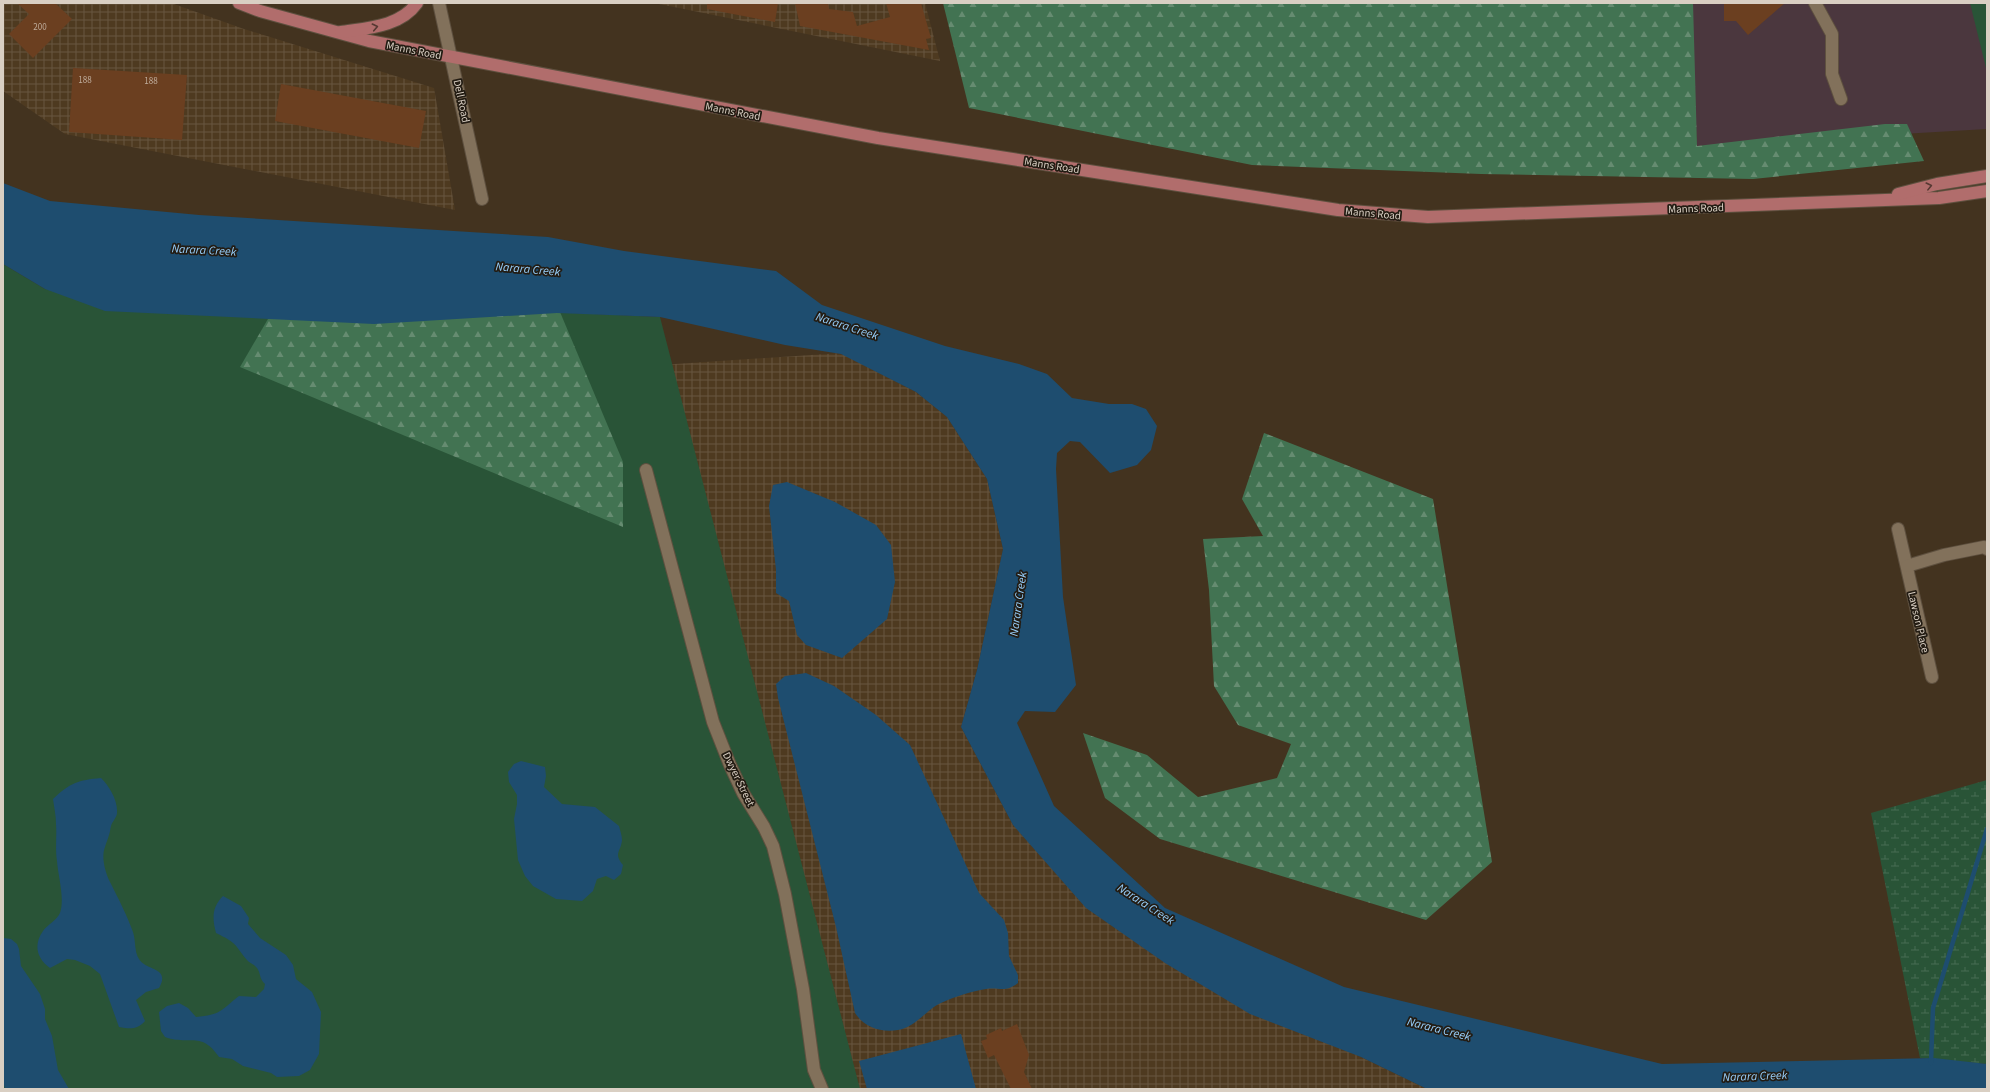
<svg xmlns="http://www.w3.org/2000/svg" width="1990" height="1092" viewBox="0 0 1990 1092" font-family="'Source Sans 3',sans-serif">
  <style>
    .industrial { fill: url(#industrial-grid) }
    .education { fill: #4b373e }
    .green { fill: #295437 }
    .forest { fill: url(#forest-firs) }
    .wetland { fill: url(#wetland-marsh) }
    .water { fill: #1e4d6f }
    .lines { fill: none; stroke-linecap: round; stroke-linejoin: round }
    .stream { stroke: #1e4d6f; stroke-width: 4.5 }
    .building { fill: #6b3f20 }
    .minor-casing { stroke: #5e503f; stroke-width: 14 }
    .major-casing { stroke: #5e503f; stroke-width: 14 }
    .minor { stroke: #82715b; stroke-width: 12 }
    .major { stroke: #b16d6c; stroke-width: 12 }
    .oneway { stroke: #553832 }
    .labels { text-anchor: middle; stroke-width: 3.5; stroke-linejoin: round; paint-order: stroke }
    .number-label { font-size: 9px; fill: #beab9a }
    .street-label { font-size: 11px; fill: #d9cfc3; stroke: #231c13 }
    .water-label { font-size: 12px; font-style: italic; fill: #97cffb; stroke: #231c13 }
  </style>
  <defs>
    <pattern id="industrial-grid" width="8" height="8" patternUnits="userSpaceOnUse"><rect width="8" height="8" fill="#4e3a20"/><path d="M0 4h8M4 0v8" fill="none" stroke="#67553f"/></pattern>
    <pattern id="forest-firs" width="22" height="20" patternUnits="userSpaceOnUse"><rect width="22" height="20" fill="#427352"/><path d="M5 1l3.5 6h-7zM16 11l3.5 6h-7z" fill="#668c71"/></pattern>
    <pattern id="wetland-marsh" width="20" height="14" patternUnits="userSpaceOnUse"><rect width="20" height="14" fill="#295437"/><path d="M1 5h8M5 5V1M11 12h8M15 12V8" fill="none" stroke="#476c52"/></pattern>
  </defs>
  <rect width="100%" height="100%" fill="#43331f"/>
  <g class="industrial">
    <polygon points="3,3 171,3 244,29 434,88 455,210 65,134 3,91"/>
    <polygon points="654,3 925,3 940,61"/>
    <polygon points="841,353 916,392 947,417 987,479 1003,549 977,670 961,727 1013,825 1361,1057 1427,1089 829,1089 660,365"/>
  </g>
  <polygon class="education" points="1689,3 1987,3 1987,129 1697,146"/>
  <g class="green">
    <polygon points="1970,3 1987,3 1987,72"/>
    <polygon points="3,264 45,289 660,317 860,1089 3,1089"/>
  </g>
  <g class="forest">
    <polygon points="943,3 1693,3 1697,146 1885,124 1907,124 1924,161 1753,179 1481,174 1252,165 969,108"/>
    <polygon points="560,312 623,462 623,527 240,367 268,319"/>
    <polygon points="1264,433 1433,499 1492,862 1426,920 1160,839 1105,798 1083,733 1147,755 1198,797 1277,778 1291,744 1238,725 1214,686 1209,590 1203,539 1263,536 1242,499"/>
  </g>
  <polygon class="wetland" points="1987,780 1987,1064 1920,1058 1871,813"/>
  <g class="water">
    <polygon points="3,183 50,201 199,215 548,237 624,251 776,271 822,305 945,346 1019,364 1047,374 1072,398 1109,404 1132,404 1146,409 1157,426 1151,450 1137,465 1110,473 1080,442 1070,441 1057,453 1056,469 1063,597 1076,685 1055,712 1025,711 1017,723 1054,806 1165,908 1344,987 1662,1064 1934,1058 1987,1064 1987,1089 1427,1089 1361,1057 1250,1014 1165,963 1086,908 1013,825 961,727 977,670 1003,549 987,479 947,417 916,392 841,354 785,345 660,317 557,313 374,324 105,311 45,289 3,264"/>
    <polygon points="787,482 835,502 876,525 891,545 895,582 887,619 842,658 806,645 797,635 789,601 776,593 776,570 769,506 773,485"/>
    <path d="M806,673L834,686L876,715L910,745L979,893L1004,920L1008,933L1009,956L1018,975V983C1005,993 1000,987 986,989C972,991 954,997 941,1003C927,1009 916,1027 898,1030C881,1033 864,1027 855,1013L836,927L778,698L776,684L785,676Z"/>
    <path d="M521,761L545,767L546,776L544,787L562,804L595,807L619,826C620,830 622,836 622,840C621,852 613,853 623,865L621,874L614,880L606,876L597,879L593,891L582,901L556,899L533,886L525,876L518,860L514,819L517,804V795L509,782L508,772L514,764Z"/>
    <path d="M101,778C109,786 118,800 117,813C117,817 112,822 111,826C110,830 110,832 109,835C108,839 106,843 105,847C101,857 105,872 110,882C118,898 127,915 133,932C136,941 134,951 139,959C146,971 171,967 159,988L146,992L136,1000L145,1021C137,1030 130,1029 119,1027L100,974L90,966L75,960L67,959L50,968C37,959 33,945 43,931C47,925 57,920 60,913C65,898 58,876 57,861C55,848 57,836 56,824C56,815 54,807 53,799C70,783 78,780 101,778Z"/>
    <path d="M223,896L241,906L249,918L248,924L260,938L286,955L293,965L296,979L312,992L321,1012L319,1054L310,1070L299,1076L277,1077L271,1073L243,1066L232,1059L219,1057C201,1030 189,1046 165,1037L161,1031L159,1012L167,1006L179,1003L188,1008L196,1017C221,1015 221,1010 239,996L256,997L264,989L265,984C259,979 261,973 257,968C254,964 249,963 247,960C234,944 237,943 216,933C212,918 212,907 223,896Z"/>
    <polygon points="3,938 11,939 17,944 19,949 21,966 40,994 45,1009 45,1019 52,1036 58,1070 69,1089 5,1089 3,1080"/>
    <polygon points="961,1034 976,1089 867,1089 859,1061"/>
  </g>
  <g class="lines">
    <polyline class="stream" points="1931,1063 1933,1008 1987,829"/>
  </g>
  <g class="building">
    <polygon points="17,3 55,3 72,19 33,58 9,34 29,14"/>
    <polygon points="707,3 778,3 775,22 707,9"/>
    <polygon points="795,3 828,3 829,9 853,12 857,26 890,17 886,3 921,3 931,38 926,39 929,50 800,26"/>
    <polygon points="1724,3 1785,3 1748,35 1736,21 1724,21"/>
    <polygon points="73,68 187,75 182,140 69,132"/>
    <polygon points="281,84 426,111 419,148 275,121"/>
    <polygon points="1017,1024 1029,1055 1024,1072 1032,1089 1011,1089 994,1055 988,1058 981,1041 987,1039 986,1035 1001,1028 1002,1031"/>
  </g>
  <g class="lines">
    <defs>
      <g id="minor">
        <polyline points="439,3 482,199"/>
        <polyline points="1815,3 1832,34 1832,74 1841,99"/>
        <polyline points="646,470 713,722 730,765 743,793 764,827 773,846 785,894 803,989 814,1070 822,1089"/>
        <polyline points="1898,529 1932,677"/>
        <polyline points="1907,566 1944,555 1984,547 1987,549"/>
      </g>
      <g id="major">
        <polyline points="239,3 260,11 369,41 878,138 1338,210 1428,217 1939,198 1987,191"/>
        <path d="M341,32C367,28 400,27 417,3"/>
        <polyline points="1898,194 1937,184 1987,176"/>
      </g>
    </defs>
    <use href="#minor" class="minor-casing"/>
    <use href="#major" class="major-casing"/>
    <use href="#minor" class="minor"/>
    <use href="#major" class="major"/>
  </g>
  <defs><path id="oneway-chevron" d="M-2-3.5L2.5 0L-2 3.5" fill="none" stroke-width="1.6" stroke-linecap="round" stroke-linejoin="round"/></defs>
  <g class="oneway">
    <use href="#oneway-chevron" transform="translate(375 27) rotate(-12)"/>
    <use href="#oneway-chevron" transform="translate(1929 186) rotate(-14)"/>
  </g>
  <g class="labels">
    <g class="number-label">
      <text x="40" y="30">200</text>
      <text x="85" y="83">188</text>
      <text x="151" y="84">188</text>
    </g>
    <g class="street-label">
      <text transform="translate(414 50) rotate(11)" y="4">Manns Road</text>
      <text transform="translate(462 101) rotate(78)" y="4">Dell Road</text>
      <text transform="translate(733 111) rotate(11)" y="4">Manns Road</text>
      <text transform="translate(1052 165) rotate(9)" y="4">Manns Road</text>
      <text transform="translate(1696 208) rotate(-2)" y="4">Manns Road</text>
      <text transform="translate(1373 213) rotate(5)" y="4">Manns Road</text>
      <text transform="translate(1919 622) rotate(77)" y="4">Lawson Place</text>
      <text transform="translate(739 779) rotate(64)" y="4">Dwyer Street</text>
    </g>
    <g class="water-label">
      <text transform="translate(204 250) rotate(3)" y="4">Narara Creek</text>
      <text transform="translate(528 269) rotate(5)" y="4">Narara Creek</text>
      <text transform="translate(847 326) rotate(18)" y="4">Narara Creek</text>
      <text transform="translate(1018 604) rotate(-82)" y="4">Narara Creek</text>
      <text transform="translate(1146 904) rotate(33)" y="4">Narara Creek</text>
      <text transform="translate(1439 1029) rotate(14)" y="4">Narara Creek</text>
      <text transform="translate(1755 1076) rotate(-2)" y="4">Narara Creek</text>
    </g>
  </g>
  <rect width="1990" height="1092" fill="none" stroke="#d9cfc3" stroke-width="8"/>
</svg>
